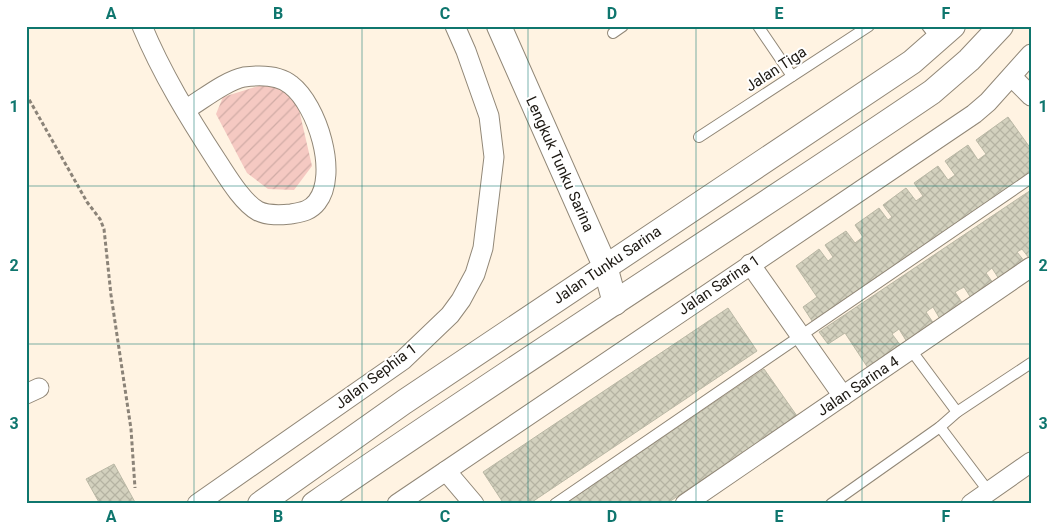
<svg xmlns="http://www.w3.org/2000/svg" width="1057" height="530" viewBox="0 0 1057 530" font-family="Roboto,sans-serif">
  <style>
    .garden { fill: url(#garden-furrows) }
    .building { fill: url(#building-cross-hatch); stroke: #bab8a5 }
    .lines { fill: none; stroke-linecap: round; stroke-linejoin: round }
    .service-casing { stroke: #918777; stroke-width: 12 }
    .minor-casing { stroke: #918777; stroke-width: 21 }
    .tertiary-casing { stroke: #918777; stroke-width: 26 }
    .path { stroke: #8b8378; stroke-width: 3; stroke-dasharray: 4 2.5; stroke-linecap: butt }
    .service { stroke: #fff; stroke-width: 10 }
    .minor { stroke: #fff; stroke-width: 19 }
    .tertiary { stroke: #fff; stroke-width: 24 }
    .grid { fill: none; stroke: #0f766e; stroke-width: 1; stroke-opacity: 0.55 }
    .labels { text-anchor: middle; stroke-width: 4; stroke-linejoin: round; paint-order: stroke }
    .street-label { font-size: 15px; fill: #1c1812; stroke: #fff }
    .neatline { fill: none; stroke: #0f766e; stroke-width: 2 }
    .grid-label { font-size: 16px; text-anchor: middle; font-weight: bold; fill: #0f766e }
  </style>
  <defs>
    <pattern id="garden-furrows" width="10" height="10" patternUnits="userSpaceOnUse" patternTransform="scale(1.25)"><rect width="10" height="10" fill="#f5c9c2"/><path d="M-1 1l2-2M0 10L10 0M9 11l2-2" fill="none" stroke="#d1aca6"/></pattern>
    <pattern id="building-cross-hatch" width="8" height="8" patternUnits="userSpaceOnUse" patternTransform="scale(1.25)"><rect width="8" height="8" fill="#d3d1be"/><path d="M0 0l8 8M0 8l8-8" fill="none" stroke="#b5b3a2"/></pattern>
  </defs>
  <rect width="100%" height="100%" fill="#fff3e2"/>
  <polygon class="garden" points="275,81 297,101 312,166 294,190 268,189 247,173 216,114 223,97"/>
  <g class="building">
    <polygon points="1008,117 1031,149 1031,171 814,324 803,307 817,297 796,266 819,249 828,261 833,257 825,245 846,231 855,243 863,237 855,225 879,208 888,220 892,217 883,205 906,188 916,201 923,196 914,183 938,166 948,180 955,175 945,161 968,145 978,160 986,154 976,140"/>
    <polygon points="1031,190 1031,257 1029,258 1022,249 1017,252 1025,262 999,279 992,268 986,273 993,283 971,298 964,287 955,292 963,304 940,319 933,307 926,312 934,324 907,342 899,329 892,334 901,346 868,368 845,333 828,344 819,332"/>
    <polygon points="728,308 757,351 529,504 504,504 483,472"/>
    <polygon points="764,369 797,416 666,504 564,504"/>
    <polygon points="114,464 136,504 100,504 86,479"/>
  </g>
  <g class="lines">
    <defs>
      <g id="service">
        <polyline points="758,26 792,76"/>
        <polyline points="927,26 937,39"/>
        <polyline points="613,33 623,26"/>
        <polyline points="699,137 869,26"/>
        <polyline points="911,350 957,412"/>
        <polyline points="940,427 989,492"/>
        <polyline points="555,504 1031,178"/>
        <polyline points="831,504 940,427 957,412 1031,363"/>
      </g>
      <g id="minor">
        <path d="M142,26C162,74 189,118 217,161C227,176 242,202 258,211C268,216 280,215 291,214C302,212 310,211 317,202C339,174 317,105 291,85C279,75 259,75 244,77C225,81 202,100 185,110"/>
        <polyline points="1012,77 1031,96"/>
        <polyline points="750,264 843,396"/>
        <polyline points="26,394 39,388"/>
        <polyline points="446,471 474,504"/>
        <polyline points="197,504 403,360 450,315 461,300 475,274 483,248 494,157 489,116 466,51 455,26"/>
        <polyline points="397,504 974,114 988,102 1031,54"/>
        <polyline points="685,504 1031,267"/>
        <polyline points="971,504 1031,462"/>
      </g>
      <g id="tertiary">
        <polyline points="499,26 605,266 615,303"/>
        <polyline points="260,504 404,402 912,62 953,26"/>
        <path d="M314,504C518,363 727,231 932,92L969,60L1001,26"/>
      </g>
    </defs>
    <use href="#service" class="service-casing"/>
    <use href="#minor" class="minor-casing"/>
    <use href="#tertiary" class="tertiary-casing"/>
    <polyline class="path" points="26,94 87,202 100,219 104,229 111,295 131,429 135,488"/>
    <use href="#service" class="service"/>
    <use href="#minor" class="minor"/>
    <use href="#tertiary" class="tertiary"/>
  </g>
  <path class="grid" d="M194,26V504M362,26V504M528,26V504M696,26V504M862,26V504M26,186H1031M26,344H1031"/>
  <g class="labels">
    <g class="street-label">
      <text transform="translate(776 69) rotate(-33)" y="5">Jalan Tiga</text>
      <text transform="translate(560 164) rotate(66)" y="5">Lengkuk Tunku Sarina</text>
      <text transform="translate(607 265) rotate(-34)" y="5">Jalan Tunku Sarina</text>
      <text transform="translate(719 285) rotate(-34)" y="5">Jalan Sarina 1</text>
      <text transform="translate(376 376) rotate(-37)" y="5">Jalan Sephia 1</text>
      <text transform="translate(858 386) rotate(-34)" y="5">Jalan Sarina 4</text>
    </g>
  </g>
  <rect width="1057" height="530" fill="none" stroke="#ffffff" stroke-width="55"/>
  <rect x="28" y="28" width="1002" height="474" class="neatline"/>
  <g class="grid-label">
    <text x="111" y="19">A</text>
    <text x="278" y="19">B</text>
    <text x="445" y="19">C</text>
    <text x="612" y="19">D</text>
    <text x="779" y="19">E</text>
    <text x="946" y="19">F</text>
    <text x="14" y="112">1</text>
    <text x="1043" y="112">1</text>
    <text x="14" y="271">2</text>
    <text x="1043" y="271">2</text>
    <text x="14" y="429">3</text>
    <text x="1043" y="429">3</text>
    <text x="111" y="522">A</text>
    <text x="278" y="522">B</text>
    <text x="445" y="522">C</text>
    <text x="612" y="522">D</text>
    <text x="779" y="522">E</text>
    <text x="946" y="522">F</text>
  </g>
</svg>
